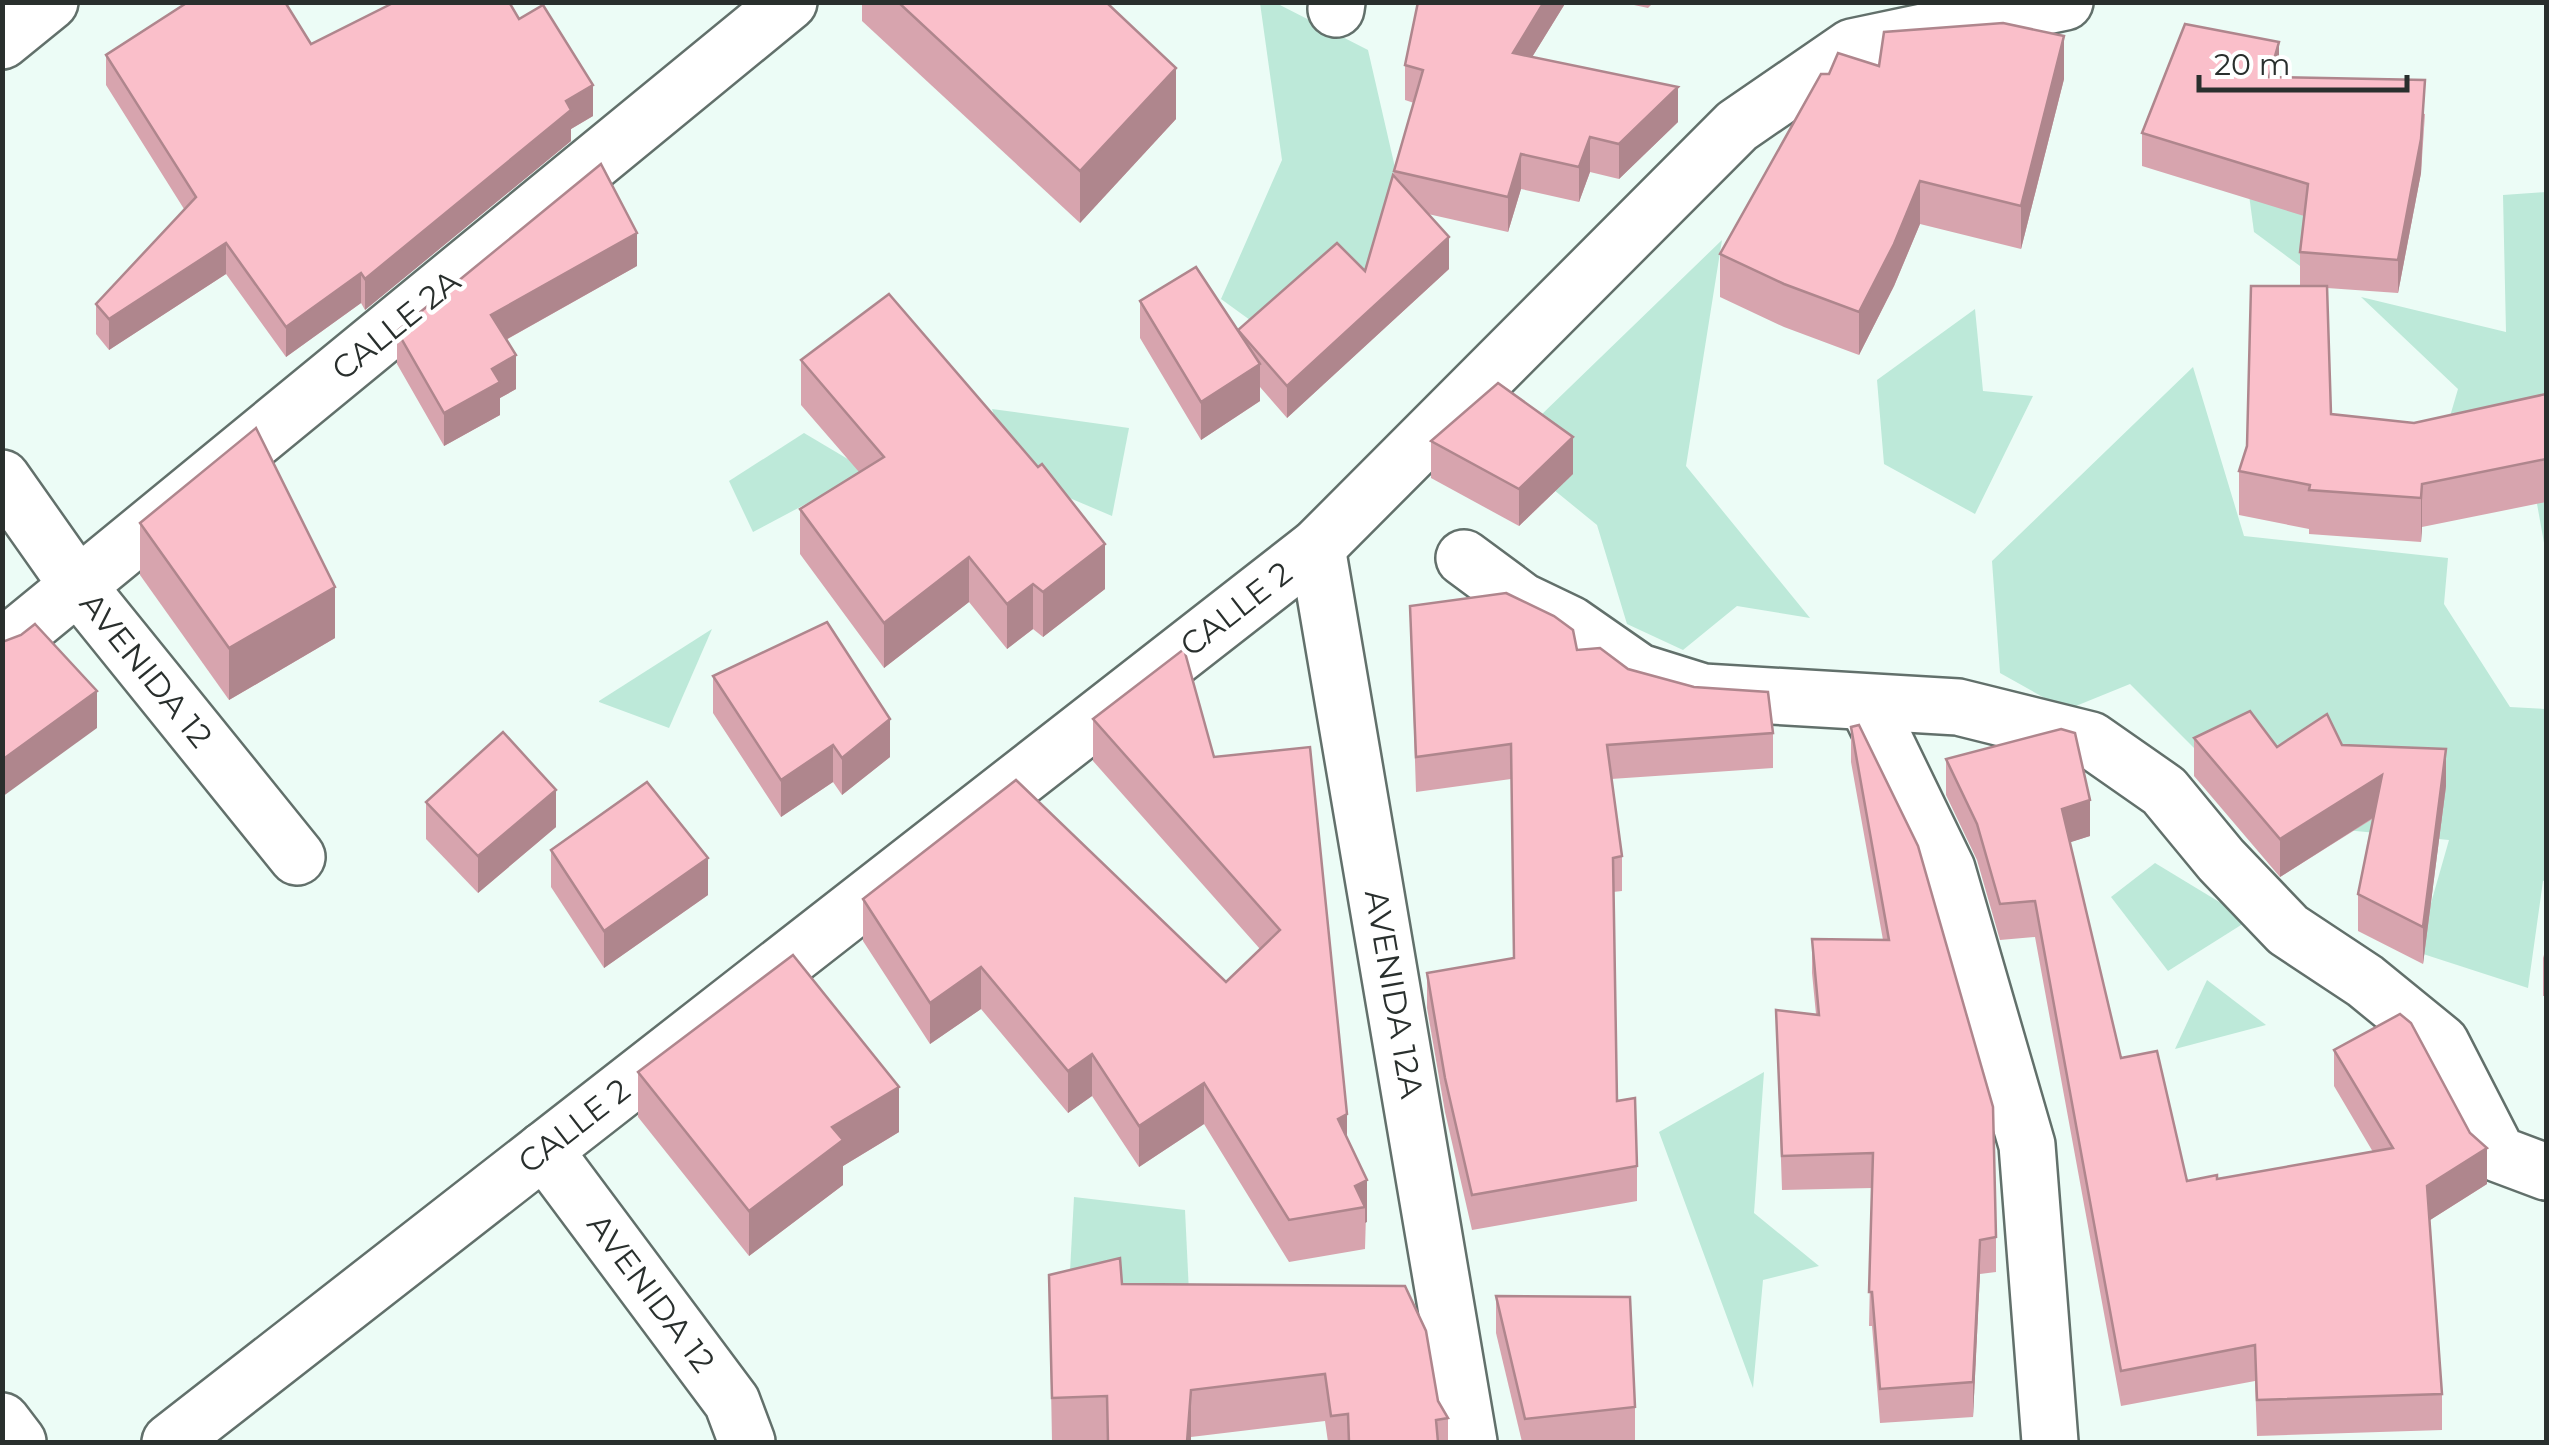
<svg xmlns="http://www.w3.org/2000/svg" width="2549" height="1445" viewBox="0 0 2549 1445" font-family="Montserrat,sans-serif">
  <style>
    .green { fill: #bde9d9 }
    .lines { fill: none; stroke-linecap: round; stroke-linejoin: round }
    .minor-casing { stroke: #62706b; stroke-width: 60 }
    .minor { stroke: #fff; stroke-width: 55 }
    .wall { fill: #d7a4ae }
    .shaded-wall { fill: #af868d }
    .building { fill: #fabfca; stroke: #af868d; stroke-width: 2.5 }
    .labels { text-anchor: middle; stroke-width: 9; stroke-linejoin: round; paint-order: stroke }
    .street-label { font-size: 32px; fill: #292f2d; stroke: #fff }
  </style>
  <rect width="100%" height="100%" fill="#ecfcf6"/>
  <g class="green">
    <polygon points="1260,3 1276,3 1368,50 1422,285 1272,336 1221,299 1282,160"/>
    <polygon points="2318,173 2300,266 2254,232 2247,180"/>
    <polygon points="2546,192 2546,554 2520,409 2441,447 2458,389 2361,297 2506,332 2503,195"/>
    <polygon points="1722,240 1686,466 1810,618 1737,606 1683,650 1627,624 1597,525 1505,450"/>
    <polygon points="1975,309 1983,391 2033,396 1975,514 1884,464 1877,380"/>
    <polygon points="2193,367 2244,536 2448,558 2444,604 2510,707 2546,709 2546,880 2543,881 2528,988 2417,952 2449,840 2335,829 2298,736 2217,771 2130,684 2066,710 2000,673 1992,561"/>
    <polygon points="992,409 1129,428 1112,516 1013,474"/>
    <polygon points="804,433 868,471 753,532 729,481"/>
    <polygon points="712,629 669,728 599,702 599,701"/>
    <polygon points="2155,863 2249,920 2168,971 2111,897"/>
    <polygon points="2207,980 2266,1025 2175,1049"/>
    <polygon points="1764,1072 1754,1213 1819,1266 1763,1280 1753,1388 1659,1132"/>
    <polygon points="1074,1197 1185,1210 1191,1334 1067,1328"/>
  </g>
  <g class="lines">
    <defs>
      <g id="minor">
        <polyline points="1336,9 1337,2"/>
        <polyline points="2,41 50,2"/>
        <polyline points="2,478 78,586 297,857"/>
        <polyline points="1317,547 1469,1442"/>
        <polyline points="1464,558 1522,601 1570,624 1639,672 1703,692 1958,707 2091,740 2164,791 2221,860 2288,930 2365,981 2441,1043 2498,1154 2546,1172"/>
        <polyline points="2,648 789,2"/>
        <polyline points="1867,704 1947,869 2027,1145 2050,1442"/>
        <polyline points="544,1150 732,1402 747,1442"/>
        <polyline points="2,1421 18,1442"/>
        <polyline points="170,1442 1317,547 1737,126 1852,47 2065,2"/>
      </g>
    </defs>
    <use href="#minor" class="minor-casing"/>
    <use href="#minor" class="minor"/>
  </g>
  <g class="wall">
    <polygon points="862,2 1106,2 1176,119 1080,223 862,21"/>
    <polygon points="1566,2 1532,57 1678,122 1619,179 1590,172 1579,202 1521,189 1508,232 1428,214 1449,269 1287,418 1260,387 1260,401 1201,440 1140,338 1140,301 1238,330 1365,271 1414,103 1405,100 1405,65"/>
    <polygon points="1620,2 1654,2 1648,8"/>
    <polygon points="519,19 593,116 571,129 571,141 365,310 361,303 286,357 226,274 109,350 96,334 96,304 184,209 106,85 106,55 311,44"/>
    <polygon points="1879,66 2064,79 2021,249 1920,224 1894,286 1859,355 1784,327 1720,297 1720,254 1829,74"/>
    <polygon points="2279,77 2425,114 2421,173 2398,293 2327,288 2331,414 2414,423 2546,394 2546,502 2422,527 2421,542 2309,534 2309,529 2239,515 2239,471 2313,286 2300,285 2300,252 2304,216 2142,166 2142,133"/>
    <polygon points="637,266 506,340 516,389 500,398 500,415 444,446 397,364 397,331"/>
    <polygon points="801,360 1105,589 1043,637 1033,629 1007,649 969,602 884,668 800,554 800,509 859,472 801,405"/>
    <polygon points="1431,441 1573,474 1519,526 1431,478"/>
    <polygon points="140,523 335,638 229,700 140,575"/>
    <polygon points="1410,606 1577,650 1628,669 1773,733 1773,768 1611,779 1622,856 1622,891 1613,892 1617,1101 1637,1166 1637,1201 1472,1230 1445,1112 1427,1008 1427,973 1514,958 1511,779 1416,792"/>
    <polygon points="713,676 890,757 842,795 833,782 781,817 713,713"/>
    <polygon points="1093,719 1214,757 1310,747 1347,1139 1367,1180 1365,1249 1289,1262 1204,1124 1139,1167 1092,1096 1068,1113 981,1009 930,1044 863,941 863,899 1226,982 1260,949 1093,761"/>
    <polygon points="1851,727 1996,1237 1996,1272 1980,1274 1973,1417 1880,1423 1872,1326 1869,1326 1872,1188 1782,1190 1776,1010 1816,1014 1812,973 1812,939 1883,940 1851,762"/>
    <polygon points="2194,738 2277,747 2342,745 2446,786 2423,964 2358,931 2358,894 2374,818 2280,877 2194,776"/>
    <polygon points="1946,759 2090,836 2070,842 2121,1058 2187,1181 2217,1179 2373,1152 2334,1086 2334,1050 2487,1184 2430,1220 2442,1394 2442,1430 2257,1436 2255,1381 2121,1406 2035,937 2000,940 1977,860 1946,795"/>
    <polygon points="426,802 556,827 478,893 426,839"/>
    <polygon points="551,850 708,895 604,968 551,887"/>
    <polygon points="2546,948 2546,996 2543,996 2543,958"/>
    <polygon points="638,1072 899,1132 843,1166 843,1185 749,1256 638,1117"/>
    <polygon points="1049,1275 1122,1284 1438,1401 1448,1418 1448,1442 1328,1442 1325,1421 1191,1437 1191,1442 1052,1442"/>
    <polygon points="1496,1296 1635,1407 1635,1442 1522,1442 1496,1333"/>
  </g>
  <g class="shaded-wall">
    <polygon points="1544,2 1566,2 1513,88 1513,53"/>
    <polygon points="2064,36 2064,79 2021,249 2021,206"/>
    <polygon points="2279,42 2279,75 2269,110 2269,77"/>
    <polygon points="1176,68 1176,119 1080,223 1080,171"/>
    <polygon points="2425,80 2421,173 2398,293 2398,260"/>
    <polygon points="593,85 593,116 571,129 571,141 365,310 365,279 566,101"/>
    <polygon points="1678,87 1678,122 1619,179 1619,144"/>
    <polygon points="1590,137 1590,172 1579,202 1579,167"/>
    <polygon points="1521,154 1521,189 1508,232 1508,197"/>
    <polygon points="1920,181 1920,224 1894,286 1859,355 1859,312"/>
    <polygon points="637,233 637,266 491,348 491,315"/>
    <polygon points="1449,237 1449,269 1287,418 1287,386"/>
    <polygon points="226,243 226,274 109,350 109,319"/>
    <polygon points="361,273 361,303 286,357 286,327"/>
    <polygon points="516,355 516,389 500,398 500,415 444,446 444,413 492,369"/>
    <polygon points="1260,364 1260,401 1201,440 1201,402"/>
    <polygon points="1573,437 1573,474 1519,526 1519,489"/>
    <polygon points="2422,484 2422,527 2421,542 2421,498"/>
    <polygon points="1105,544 1105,589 1043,637 1043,592"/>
    <polygon points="969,557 969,602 884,668 884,623"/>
    <polygon points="1033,584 1033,629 1007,649 1007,604"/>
    <polygon points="335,587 335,638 229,700 229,648"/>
    <polygon points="97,691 97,728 2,797 2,760"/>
    <polygon points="890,719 890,757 842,795 842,758"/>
    <polygon points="833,745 833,782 781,817 781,780"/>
    <polygon points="2446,749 2446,786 2423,964 2423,927"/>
    <polygon points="2382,775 2382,812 2280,877 2280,839"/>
    <polygon points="556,790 556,827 478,893 478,856"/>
    <polygon points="2090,800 2090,836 2062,845 2062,809"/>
    <polygon points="708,858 708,895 604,968 604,931"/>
    <polygon points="981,967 981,1009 930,1044 930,1003"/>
    <polygon points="1092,1054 1092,1096 1068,1113 1068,1071"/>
    <polygon points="1204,1083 1204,1124 1139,1167 1139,1126"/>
    <polygon points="899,1087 899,1132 843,1166 843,1185 749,1256 749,1211 832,1127"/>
    <polygon points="1347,1114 1347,1155 1338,1119"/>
    <polygon points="2487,1148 2487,1184 2427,1222 2427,1186"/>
    <polygon points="1367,1180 1367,1222 1365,1223 1365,1207 1355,1186"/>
    <polygon points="1980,1240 1980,1274 1973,1417 1973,1382"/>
    <polygon points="1191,1390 1191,1442 1187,1442"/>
  </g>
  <g class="building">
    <polygon points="188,2 285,2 311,44 395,2 509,2 519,19 543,5 593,85 566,101 571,110 365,279 361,273 286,327 226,243 109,319 96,304 196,197 106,55"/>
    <polygon points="898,2 1106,2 1176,68 1080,171"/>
    <polygon points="1418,2 1544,2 1513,53 1678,87 1619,144 1590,137 1579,167 1521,154 1508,197 1394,171 1423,70 1405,65"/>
    <polygon points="2003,23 2064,36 2021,206 1920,181 1894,244 1859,312 1784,284 1720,254 1821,74 1829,74 1838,53 1879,66 1884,32"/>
    <polygon points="2185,24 2279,42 2269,77 2425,80 2421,139 2398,260 2300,252 2308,184 2142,133"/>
    <polygon points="601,164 637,233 491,315 516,355 492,369 500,382 444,413 397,331"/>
    <polygon points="1393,175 1449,237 1287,386 1238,330 1337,243 1365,271"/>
    <polygon points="1196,267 1260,364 1201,402 1140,301"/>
    <polygon points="2251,286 2327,286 2331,414 2414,423 2546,394 2546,459 2422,484 2421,498 2309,490 2310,485 2239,471 2247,446"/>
    <polygon points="889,294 1038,467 1042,464 1105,544 1043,592 1033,584 1007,604 969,557 884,623 800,509 884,457 801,360"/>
    <polygon points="1498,383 1573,437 1519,489 1431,441"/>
    <polygon points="256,428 335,587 229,648 140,523"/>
    <polygon points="1506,593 1554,616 1573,630 1577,650 1600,648 1628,669 1694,687 1768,692 1773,733 1607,745 1622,856 1613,858 1617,1101 1635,1098 1637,1166 1472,1195 1445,1078 1427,973 1514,958 1511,744 1416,757 1410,606"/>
    <polygon points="827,622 890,719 842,758 833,745 781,780 713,676"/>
    <polygon points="35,624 97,691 2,760 2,642 21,635"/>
    <polygon points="1184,649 1214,757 1310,747 1347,1114 1338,1119 1367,1180 1355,1186 1365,1207 1289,1220 1204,1083 1139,1126 1092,1054 1068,1071 981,967 930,1003 863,899 1016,780 1226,982 1280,930 1093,719"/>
    <polygon points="2250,711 2277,747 2327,714 2342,745 2446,749 2423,927 2358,894 2382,775 2280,839 2194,738"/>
    <polygon points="1859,725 1918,846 1993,1107 1996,1237 1980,1240 1973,1382 1880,1389 1872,1292 1869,1292 1873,1153 1782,1156 1776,1010 1819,1015 1812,939 1889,940 1851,727"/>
    <polygon points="2061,729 2075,733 2090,800 2062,809 2121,1058 2157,1051 2187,1181 2217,1175 2217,1179 2393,1148 2334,1050 2400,1014 2411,1023 2470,1133 2487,1148 2427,1186 2442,1394 2257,1400 2255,1345 2121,1371 2035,901 2000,904 1977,824 1946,759"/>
    <polygon points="503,732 556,790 478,856 426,802"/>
    <polygon points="647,782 708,858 604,931 551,850"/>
    <polygon points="793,955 899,1087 832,1127 843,1140 749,1211 638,1072"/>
    <polygon points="1120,1258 1122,1284 1405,1286 1426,1331 1438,1401 1448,1418 1436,1420 1438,1442 1349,1442 1348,1414 1331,1416 1325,1374 1191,1390 1187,1442 1108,1442 1107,1396 1052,1398 1049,1275"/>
    <polygon points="1496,1296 1630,1297 1635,1407 1525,1419"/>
  </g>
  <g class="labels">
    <g class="street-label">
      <text transform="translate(396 325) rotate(-39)" y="11">CALLE 2A</text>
      <text transform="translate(1236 609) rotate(-38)" y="11">CALLE 2</text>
      <text transform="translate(146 670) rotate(51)" y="11">AVENIDA 12</text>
      <text transform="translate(1394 994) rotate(80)" y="11">AVENIDA 12A</text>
      <text transform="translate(574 1126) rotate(-38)" y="11">CALLE 2</text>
      <text transform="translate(651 1293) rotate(53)" y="11">AVENIDA 12</text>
    </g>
  </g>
  <rect width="2549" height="1445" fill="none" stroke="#292f2d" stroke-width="10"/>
  <path d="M2199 75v15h208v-15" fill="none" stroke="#292f2d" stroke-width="5"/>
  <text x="2214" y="75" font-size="30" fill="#292f2d" stroke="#ffffff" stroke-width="8" paint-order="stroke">20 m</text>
</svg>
